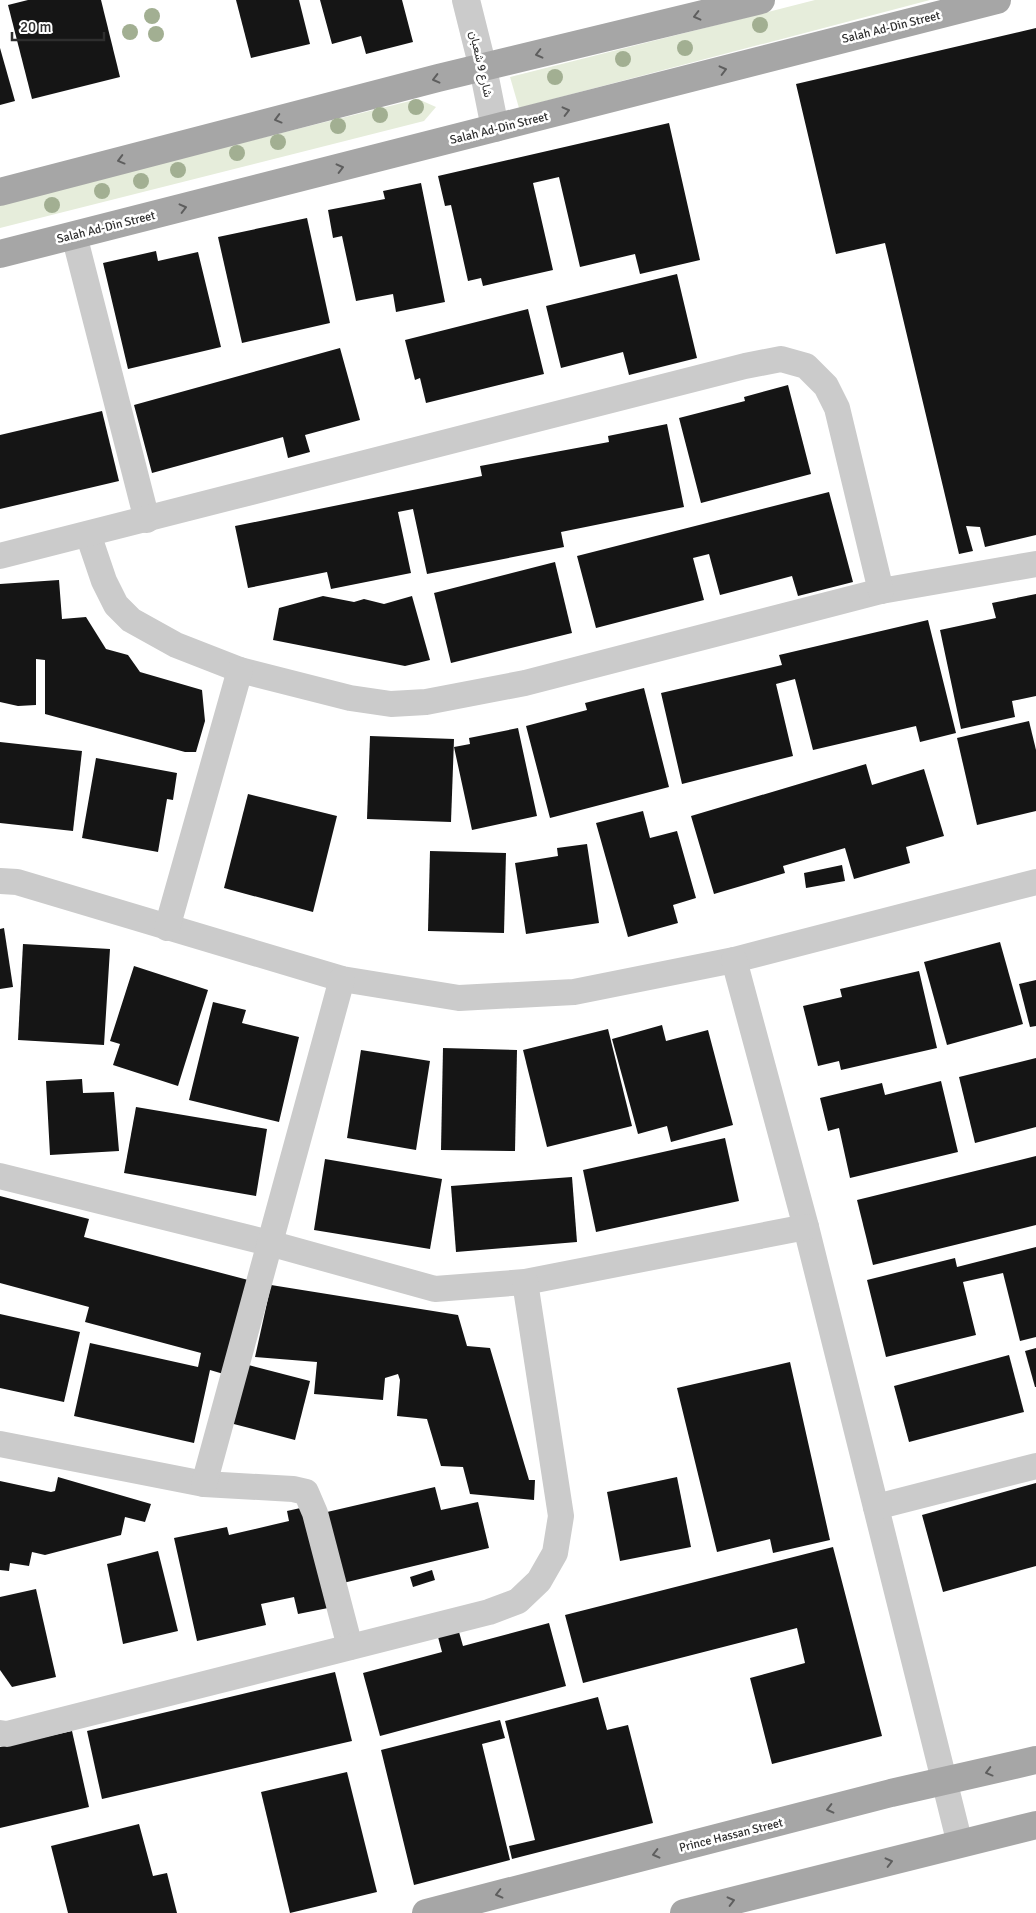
<svg xmlns="http://www.w3.org/2000/svg" width="1036" height="1913" viewBox="0 0 1036 1913" font-family="Signika,Vazirmatn,sans-serif">
  <style>
    .green { fill: #e6eddb }
    .building { fill: #151515 }
    .lines { fill: none; stroke-linecap: round; stroke-linejoin: round }
    .minor { stroke: #cbcbcb; stroke-width: 26 }
    .tertiary { stroke: #cbcbcb; stroke-width: 28 }
    .primary { stroke: #a6a6a6; stroke-width: 28 }
    .tree { fill: #a2af92 }
    .oneway { stroke: #5e5e5e }
    .labels { text-anchor: middle; stroke-width: 5; stroke-linejoin: round; paint-order: stroke }
    .street-label { font-size: 12px; fill: #2e2e2e; stroke: #fff }
  </style>
  <rect width="100%" height="100%" fill="#fff"/>
  <g class="green">
    <polygon points="815,0 930,0 519,108 510,77"/>
    <polygon points="418,99 436,107 424,121 0,228 0,203"/>
  </g>
  <g class="building">
    <polygon points="28,0 101,0 120,77 32,99 8,5"/>
    <polygon points="236,0 299,0 310,44 251,58"/>
    <polygon points="320,0 402,0 413,42 366,54 361,36 332,44"/>
    <polygon points="1036,28 1036,535 985,547 980,527 966,526 973,551 959,554 885,243 836,254 796,84"/>
    <polygon points="0,48 15,101 0,105"/>
    <polygon points="669,123 700,260 640,274 635,254 580,267 559,177 533,183 553,270 483,286 481,278 468,281 451,205 445,206 438,176"/>
    <polygon points="421,183 445,302 396,312 393,294 356,301 342,236 333,238 328,210 385,199 383,191"/>
    <polygon points="307,218 330,323 242,343 218,237"/>
    <polygon points="156,251 158,261 198,252 221,347 128,369 103,263"/>
    <polygon points="677,274 697,358 629,375 623,352 561,368 546,306"/>
    <polygon points="528,309 544,374 426,403 420,378 415,380 405,340"/>
    <polygon points="340,348 360,420 305,435 310,452 288,458 283,437 152,473 134,405"/>
    <polygon points="788,385 811,474 701,503 679,418 745,401 744,397"/>
    <polygon points="102,411 119,481 0,509 0,435"/>
    <polygon points="667,424 684,507 561,532 564,547 427,574 413,509 398,512 411,573 331,589 327,572 248,588 235,526 482,476 480,466 609,442 608,436"/>
    <polygon points="829,492 853,582 798,596 792,576 720,595 709,554 693,558 704,600 596,628 577,556"/>
    <polygon points="555,562 572,633 451,663 434,593"/>
    <polygon points="59,580 62,619 86,617 106,649 128,655 140,672 202,690 205,721 196,752 185,752 45,714 45,660 36,659 36,705 18,706 0,702 0,584"/>
    <polygon points="1036,594 1036,696 1012,701 1015,717 961,729 940,630 996,618 992,603"/>
    <polygon points="323,596 354,602 364,599 384,604 412,596 430,660 405,666 273,640 279,608"/>
    <polygon points="928,620 956,733 920,742 916,726 813,750 795,679 776,684 793,756 682,784 661,693 782,665 779,655"/>
    <polygon points="644,688 669,787 550,818 526,726 587,710 585,703"/>
    <polygon points="1029,721 1036,750 1036,811 977,825 957,738"/>
    <polygon points="518,728 537,816 472,830 454,747 470,744 469,738"/>
    <polygon points="370,736 454,739 451,822 367,819"/>
    <polygon points="0,742 82,751 73,831 0,823"/>
    <polygon points="96,758 177,773 173,800 167,799 158,852 82,838"/>
    <polygon points="866,764 872,785 924,769 944,836 906,847 910,863 854,879 845,848 783,866 785,873 714,894 691,816"/>
    <polygon points="248,794 337,816 313,912 224,888"/>
    <polygon points="643,811 650,838 677,831 696,898 673,905 678,923 628,937 596,823"/>
    <polygon points="587,844 599,923 526,934 515,863 558,856 557,848"/>
    <polygon points="430,851 506,853 504,933 428,931"/>
    <polygon points="842,865 845,881 806,888 804,873"/>
    <polygon points="4,928 13,987 0,989 0,929"/>
    <polygon points="1000,942 1023,1024 947,1045 924,962"/>
    <polygon points="23,944 110,949 104,1045 18,1040"/>
    <polygon points="134,966 208,990 178,1086 113,1065 120,1044 110,1041"/>
    <polygon points="919,971 937,1048 841,1070 839,1061 818,1066 803,1006 842,997 840,989"/>
    <polygon points="1036,980 1036,1026 1030,1027 1019,984"/>
    <polygon points="213,1002 246,1010 242,1023 299,1037 279,1122 189,1100"/>
    <polygon points="662,1025 666,1041 708,1030 733,1125 671,1142 667,1126 638,1134 612,1039"/>
    <polygon points="608,1029 632,1126 547,1147 523,1050"/>
    <polygon points="443,1048 517,1050 515,1151 441,1150"/>
    <polygon points="361,1050 430,1061 416,1150 347,1138"/>
    <polygon points="1036,1058 1036,1127 975,1143 959,1077"/>
    <polygon points="82,1079 83,1093 114,1092 119,1151 50,1155 46,1081"/>
    <polygon points="941,1081 958,1152 850,1178 839,1128 828,1131 820,1098 882,1083 885,1095"/>
    <polygon points="136,1107 267,1129 256,1196 124,1173"/>
    <polygon points="725,1138 739,1201 596,1232 583,1170"/>
    <polygon points="1036,1156 1036,1225 873,1265 857,1200"/>
    <polygon points="325,1159 442,1179 430,1249 314,1230"/>
    <polygon points="572,1177 577,1242 456,1252 451,1186"/>
    <polygon points="0,1196 89,1219 84,1237 252,1281 227,1375 210,1370 194,1443 74,1416 90,1343 198,1367 201,1353 85,1322 89,1307 0,1283"/>
    <polygon points="1036,1247 1036,1337 1020,1341 1003,1273 963,1282 976,1335 886,1357 867,1280 955,1258 957,1267"/>
    <polygon points="271,1285 458,1315 467,1346 490,1348 529,1480 535,1480 534,1500 470,1494 463,1467 441,1466 427,1419 397,1416 400,1380 398,1374 385,1378 383,1400 314,1394 317,1362 255,1357"/>
    <polygon points="0,1314 80,1332 64,1402 0,1388"/>
    <polygon points="1036,1348 1036,1387 1035,1387 1025,1351"/>
    <polygon points="1009,1355 1024,1412 909,1442 894,1386"/>
    <polygon points="790,1362 830,1540 773,1553 770,1539 717,1552 677,1388"/>
    <polygon points="241,1363 310,1381 295,1440 226,1422"/>
    <polygon points="58,1477 151,1504 145,1522 125,1517 121,1535 45,1555 32,1552 29,1566 10,1563 9,1571 0,1570 0,1481 51,1492 55,1491"/>
    <polygon points="677,1477 691,1547 620,1561 607,1492"/>
    <polygon points="1036,1483 1036,1566 943,1592 922,1515"/>
    <polygon points="435,1487 441,1510 478,1502 489,1548 343,1583 327,1512"/>
    <polygon points="305,1507 328,1608 298,1614 294,1597 261,1604 266,1625 197,1641 174,1538 227,1527 229,1535 289,1521 287,1511"/>
    <polygon points="833,1547 882,1736 772,1764 750,1678 805,1663 797,1628 583,1683 565,1615"/>
    <polygon points="158,1551 178,1631 123,1644 107,1564"/>
    <polygon points="432,1570 435,1580 413,1587 410,1577"/>
    <polygon points="36,1589 56,1677 12,1687 0,1670 0,1597"/>
    <polygon points="549,1623 566,1686 380,1736 363,1673 442,1652 438,1637 459,1632 463,1646"/>
    <polygon points="335,1672 352,1741 102,1799 87,1731"/>
    <polygon points="598,1697 607,1730 628,1725 653,1823 512,1859 509,1846 535,1840 505,1721"/>
    <polygon points="500,1720 505,1738 482,1744 510,1860 414,1885 381,1750"/>
    <polygon points="72,1731 89,1807 0,1828 0,1747"/>
    <polygon points="347,1772 377,1892 290,1913 261,1792"/>
    <polygon points="139,1824 153,1876 167,1873 177,1913 68,1913 51,1846"/>
  </g>
  <g class="lines">
    <g class="minor">
      <polyline points="74,235 147,520"/>
      <polyline points="88,534 104,581 116,605 131,620 176,645 240,670 350,698 391,704 426,702 525,683 881,591 1036,564"/>
      <path d="M0,556C249,494 496,428 745,366L781,359L806,366L826,386L837,408L881,591"/>
      <polyline points="0,881 17,882 342,979 459,998 574,992 734,960 1036,882"/>
      <polyline points="167,928 240,670"/>
      <polyline points="734,960 806,1227 960,1844"/>
      <polyline points="0,1176 269,1243 435,1289 525,1282 806,1227"/>
      <polyline points="0,1444 204,1484 293,1489 306,1492 315,1513 350,1647"/>
      <polyline points="204,1484 342,979"/>
      <polyline points="876,1507 1036,1466"/>
      <polyline points="0,1733 7,1734 489,1612 518,1601 539,1581 555,1553 561,1516 525,1282"/>
    </g>
    <polyline class="tertiary" points="466,0 483,68 495,128"/>
    <g class="primary">
      <polyline points="0,192 438,78 761,0"/>
      <polyline points="0,254 997,0"/>
      <polyline points="426,1913 891,1793 1036,1760"/>
      <polyline points="684,1913 1036,1825"/>
    </g>
  </g>
  <g class="tree">
    <circle cx="152" cy="16" r="8"/>
    <circle cx="760" cy="25" r="8"/>
    <circle cx="130" cy="32" r="8"/>
    <circle cx="156" cy="34" r="8"/>
    <circle cx="685" cy="48" r="8"/>
    <circle cx="623" cy="59" r="8"/>
    <circle cx="555" cy="77" r="8"/>
    <circle cx="416" cy="107" r="8"/>
    <circle cx="380" cy="115" r="8"/>
    <circle cx="338" cy="126" r="8"/>
    <circle cx="278" cy="142" r="8"/>
    <circle cx="237" cy="153" r="8"/>
    <circle cx="178" cy="170" r="8"/>
    <circle cx="141" cy="181" r="8"/>
    <circle cx="102" cy="191" r="8"/>
    <circle cx="52" cy="205" r="8"/>
  </g>
  <defs><path id="oneway-chevron" d="M-2-3.5L2.5 0L-2 3.5" fill="none" stroke-width="1.6" stroke-linecap="round" stroke-linejoin="round" transform="scale(1.25)"/></defs>
  <g class="oneway">
    <use href="#oneway-chevron" transform="translate(697 16) rotate(166)"/>
    <use href="#oneway-chevron" transform="translate(539 54) rotate(166)"/>
    <use href="#oneway-chevron" transform="translate(723 70) rotate(-14)"/>
    <use href="#oneway-chevron" transform="translate(436 79) rotate(166)"/>
    <use href="#oneway-chevron" transform="translate(566 111) rotate(-14)"/>
    <use href="#oneway-chevron" transform="translate(278 119) rotate(165)"/>
    <use href="#oneway-chevron" transform="translate(121 160) rotate(165)"/>
    <use href="#oneway-chevron" transform="translate(340 168) rotate(-14)"/>
    <use href="#oneway-chevron" transform="translate(183 208) rotate(-14)"/>
    <use href="#oneway-chevron" transform="translate(989 1772) rotate(165)"/>
    <use href="#oneway-chevron" transform="translate(830 1809) rotate(166)"/>
    <use href="#oneway-chevron" transform="translate(656 1854) rotate(166)"/>
    <use href="#oneway-chevron" transform="translate(889 1862) rotate(-14)"/>
    <use href="#oneway-chevron" transform="translate(499 1894) rotate(166)"/>
    <use href="#oneway-chevron" transform="translate(731 1901) rotate(-14)"/>
  </g>
  <g class="labels">
    <g class="street-label">
      <text transform="translate(891 27) rotate(-14)" y="4">Salah Ad-Din Street</text>
      <text transform="translate(481 64) rotate(77)" y="4">شارع 9 شعبان</text>
      <text transform="translate(499 128) rotate(-14)" y="4">Salah Ad-Din Street</text>
      <text transform="translate(106 227) rotate(-14)" y="4">Salah Ad-Din Street</text>
      <text transform="translate(731 1835) rotate(-14)" y="4">Prince Hassan Street</text>
    </g>
  </g>
  <path d="M12 32v8h92v-8" fill="none" stroke="#2e2e2e" stroke-width="2.5"/>
  <text x="20" y="32" font-size="15" fill="#2e2e2e" stroke="#ffffff" stroke-width="4" paint-order="stroke">20 m</text>
</svg>
